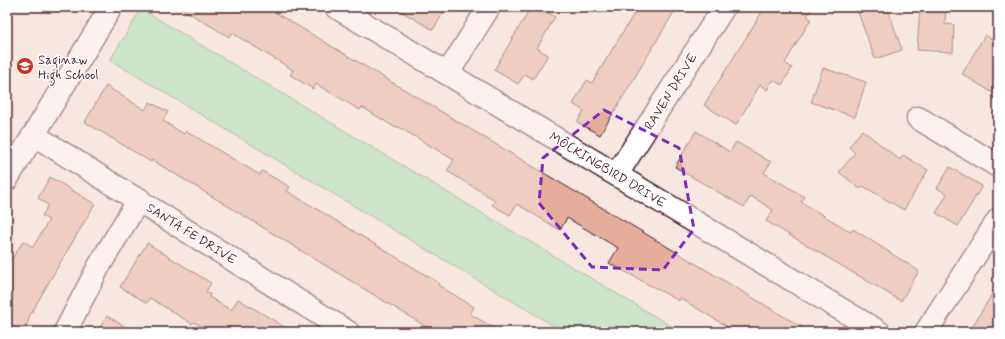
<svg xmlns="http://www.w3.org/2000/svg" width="1005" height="339" font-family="Mynerve,sans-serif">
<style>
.green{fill:#98dfad;stroke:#717f6c}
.building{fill:#e5ae9a;stroke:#4a1f2b}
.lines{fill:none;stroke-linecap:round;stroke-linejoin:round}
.minor-casing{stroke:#4a1f2b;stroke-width:25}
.minor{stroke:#fff;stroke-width:22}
.marked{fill:none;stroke:#7b2cbf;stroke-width:3;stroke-dasharray:8 5;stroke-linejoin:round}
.labels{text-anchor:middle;stroke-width:3;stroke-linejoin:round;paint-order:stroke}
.poi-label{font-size:13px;fill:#4a1f2b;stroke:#fff;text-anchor:start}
.street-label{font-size:13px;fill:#4a1f2b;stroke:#fff}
</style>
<rect width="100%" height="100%" fill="#f7e7e1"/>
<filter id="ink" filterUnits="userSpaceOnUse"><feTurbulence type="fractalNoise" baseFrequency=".025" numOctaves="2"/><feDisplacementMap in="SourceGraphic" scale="8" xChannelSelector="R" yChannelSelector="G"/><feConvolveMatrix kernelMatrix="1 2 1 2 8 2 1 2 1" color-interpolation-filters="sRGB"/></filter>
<g filter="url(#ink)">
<path class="green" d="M 141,9 L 681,332 L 564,332 L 110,60 Z"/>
<g class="building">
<path d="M 179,7 L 266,7 L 810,332 L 736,332 L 680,298 L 679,301 L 609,263 L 618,248 L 567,218 L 560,230 L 517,204 L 510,215 L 492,205 L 495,200 L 447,171 L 454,160 L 397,126 L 396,128 L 362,107 L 360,110 L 316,84 L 313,89 L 290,75 L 293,70 L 232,33 L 229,37 Z"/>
<path d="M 394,7 L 447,7 L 433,30 Z"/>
<path d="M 531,7 L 539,7 L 555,17 L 537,48 L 548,55 L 533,79 L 525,74 L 518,84 L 494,70 Z"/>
<path d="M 638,7 L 677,7 L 600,135 L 577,122 L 584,111 L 573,104 L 587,80 L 592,83 Z"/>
<path d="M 765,7 L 813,7 L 807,16 L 811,19 L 785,63 L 792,68 L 782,85 L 773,80 L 767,90 L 760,85 L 736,125 L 704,105 Z"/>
<path d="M 856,7 L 887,7 L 902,50 L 875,59 Z"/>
<path d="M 920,7 L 946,7 L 945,24 L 954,25 L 953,52 L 917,50 Z"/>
<path d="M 985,35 L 998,43 L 998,96 L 962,74 Z"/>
<path d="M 823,68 L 866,82 L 855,117 L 811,102 Z"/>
<path d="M 106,86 L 145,110 L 150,102 L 168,112 L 163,121 L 184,134 L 186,131 L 260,175 L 262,171 L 290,187 L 287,191 L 439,283 L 438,285 L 474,307 L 470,314 L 501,332 L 435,332 L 152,160 L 151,162 L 85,122 Z"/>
<path d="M 862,130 L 900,160 L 903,155 L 928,170 L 904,210 L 863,186 L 860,189 L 839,172 L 855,153 L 849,147 Z"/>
<path d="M 696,131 L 730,152 L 736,142 L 771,162 L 764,173 L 805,197 L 801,202 L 851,232 L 853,229 L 919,271 L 901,301 L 766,221 L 773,210 L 751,196 L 744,207 L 675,167 Z"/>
<path d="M 950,167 L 982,186 L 958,226 L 936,213 L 947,194 L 937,188 Z"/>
<path d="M 50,177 L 95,204 L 50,280 L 28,319 L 29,320 L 23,332 L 7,332 L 7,256 L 12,259 L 23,241 L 33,247 L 49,220 L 42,216 L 48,205 L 38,198 Z"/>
<path d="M 147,243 L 211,283 L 206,292 L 210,294 L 209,297 L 231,310 L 238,299 L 293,332 L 211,332 L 194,322 L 192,324 L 150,298 L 147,303 L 120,287 Z"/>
<path d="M 998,284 L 998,332 L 969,332 L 986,304 Z"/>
<path d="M 107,316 L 134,332 L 97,332 Z"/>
</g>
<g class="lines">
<g class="minor-casing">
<g id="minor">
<path d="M 336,7 L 879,332"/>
<path d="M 448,73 L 489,7"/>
<path d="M 918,118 L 998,166"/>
<path d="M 34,135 L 348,332"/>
<path d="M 617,174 L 724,7"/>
<path d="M 7,179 L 111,7"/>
<path d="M 65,332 L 99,266 L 139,199"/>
<path d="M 926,332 L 998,220"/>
</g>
</g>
<use href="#minor" class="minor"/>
</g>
</g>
<path d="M0 0H1005V339H0ZM 604,110 L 679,148 L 694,229 L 663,270 L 592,267 L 539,203 L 543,158 Z" fill="#f7e7e1" fill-opacity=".55" fill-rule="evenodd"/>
<path class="marked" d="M 604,110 L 679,148 L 694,229 L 663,270 L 592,267 L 539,203 L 543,158 Z"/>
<defs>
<g id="school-disc" transform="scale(0.9)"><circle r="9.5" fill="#c8321e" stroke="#fff"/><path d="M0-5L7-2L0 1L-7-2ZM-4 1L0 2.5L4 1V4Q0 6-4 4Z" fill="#fff"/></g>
</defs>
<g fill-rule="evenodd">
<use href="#school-disc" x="25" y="66"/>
</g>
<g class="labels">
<g class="poi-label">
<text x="38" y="64">Saginaw<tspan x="38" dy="15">High School</tspan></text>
</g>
<g class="street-label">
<text transform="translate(670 91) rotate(-58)" y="5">RAVEN DRIVE</text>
<text transform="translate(608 169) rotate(31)" y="5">MOCKINGBIRD DRIVE</text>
<text transform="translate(192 233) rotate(32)" y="5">SANTA FE DRIVE</text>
</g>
</g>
<rect width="1005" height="339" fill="none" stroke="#fff" stroke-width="24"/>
<rect x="12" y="12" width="981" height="315" fill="none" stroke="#4a1f2b" stroke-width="1.5" filter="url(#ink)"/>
</svg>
